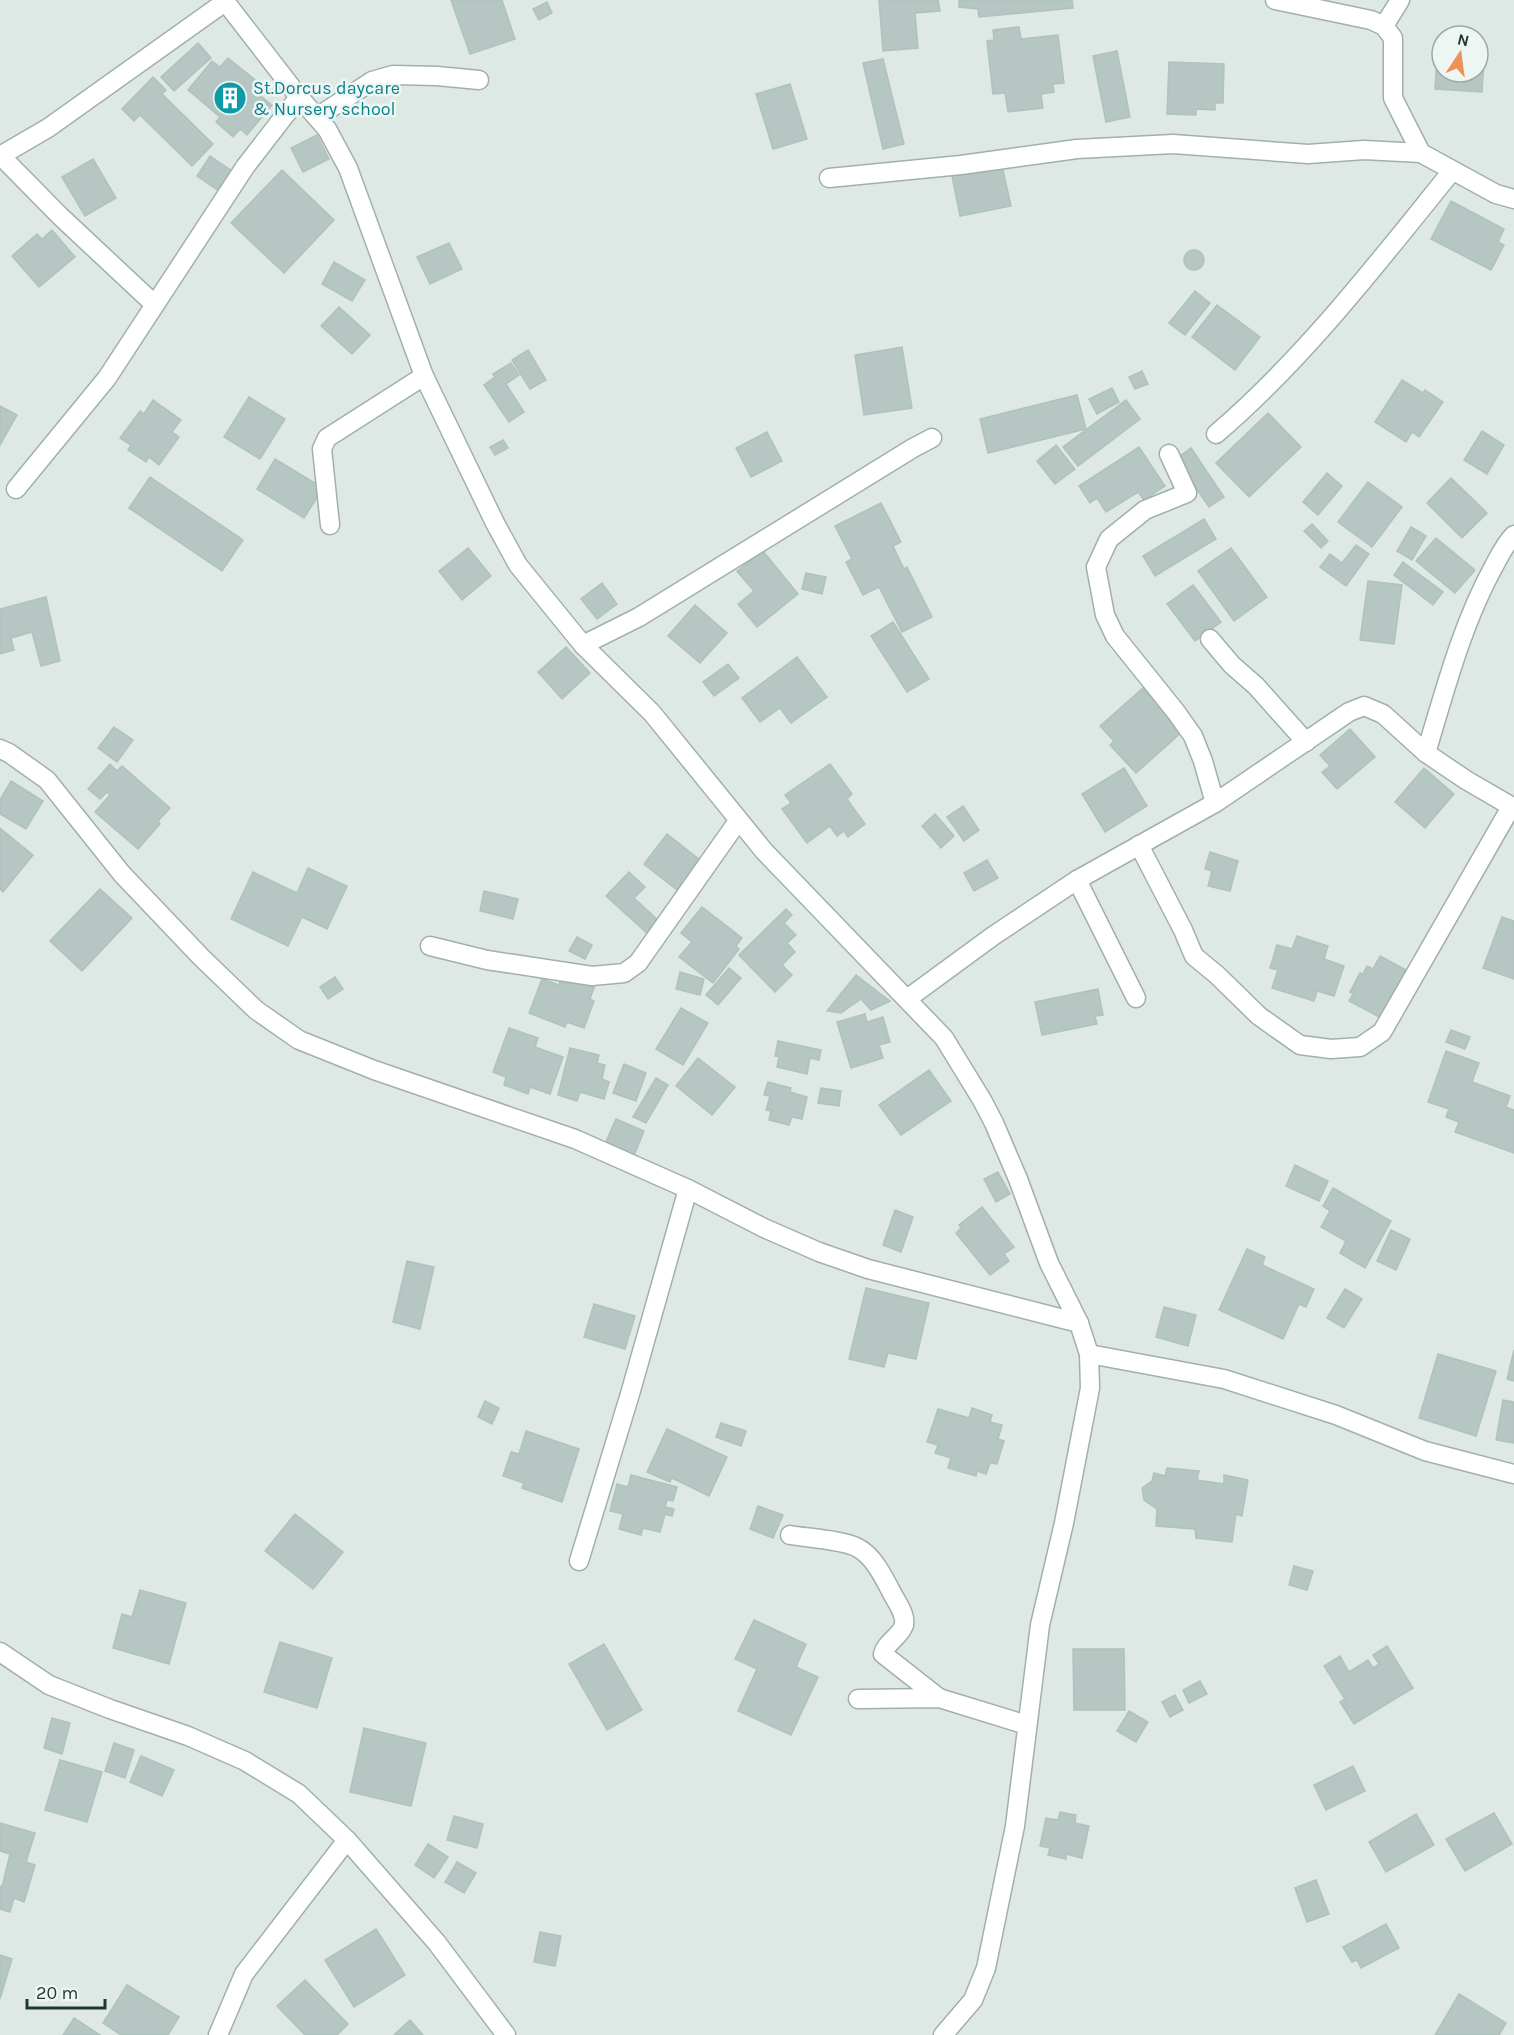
<svg xmlns="http://www.w3.org/2000/svg" width="1514" height="2035" font-family="Karla,sans-serif">
<style>
.building{fill:#b6c6c2;stroke:#b0c2bd;stroke-width:1.5}
.lines{fill:none;stroke-linecap:round;stroke-linejoin:round}
.minor-casing{stroke:#a1b0ad;stroke-width:21}
.minor{stroke:#fff;stroke-width:18}
.labels{text-anchor:middle;stroke-width:5;stroke-linejoin:round;paint-order:stroke}
.culture-label{font-size:18px;fill:#0d838f;stroke:#eef6f3;text-anchor:start}
</style>
<rect width="100%" height="100%" fill="#dee9e6"/>
<g class="building">
<path d="M 451,0 L 502,0 L 515,39 L 470,54 Z"/>
<path d="M 879,0 L 938,0 L 940,11 L 915,13 L 918,48 L 883,51 Z"/>
<path d="M 959,0 L 1072,0 L 1073,8 L 979,17 L 978,9 L 959,7 Z"/>
<path d="M 547,2 L 552,13 L 539,20 L 533,9 Z"/>
<path d="M 1019,27 L 1021,39 L 1058,35 L 1064,83 L 1053,84 L 1054,92 L 1041,94 L 1043,108 L 1008,112 L 1005,93 L 993,94 L 987,41 L 994,40 L 993,30 Z"/>
<path d="M 1438,39 L 1442,40 L 1442,72 L 1478,72 L 1478,43 L 1485,43 L 1482,92 L 1435,89 Z"/>
<path d="M 198,43 L 211,58 L 174,91 L 161,77 Z"/>
<path d="M 1117,51 L 1130,117 L 1106,122 L 1093,56 Z"/>
<path d="M 228,58 L 259,83 L 253,90 L 272,105 L 247,135 L 240,129 L 233,137 L 216,122 L 220,117 L 188,90 L 212,61 L 220,67 Z"/>
<path d="M 883,59 L 904,144 L 883,149 L 863,63 Z"/>
<path d="M 1169,62 L 1224,64 L 1223,103 L 1215,103 L 1215,110 L 1196,109 L 1196,115 L 1167,114 Z"/>
<path d="M 153,77 L 166,90 L 162,94 L 213,144 L 192,166 L 140,115 L 134,121 L 122,109 Z"/>
<path d="M 790,84 L 807,139 L 773,149 L 756,94 Z"/>
<path d="M 317,135 L 329,159 L 303,172 L 291,148 Z"/>
<path d="M 210,156 L 232,171 L 219,191 L 197,176 Z"/>
<path d="M 93,159 L 116,198 L 85,216 L 62,177 Z"/>
<path d="M 1002,166 L 1011,206 L 960,216 L 952,176 Z"/>
<path d="M 282,170 L 334,220 L 284,273 L 231,223 Z"/>
<path d="M 1451,201 L 1504,229 L 1498,242 L 1504,245 L 1491,270 L 1431,239 Z"/>
<path d="M 52,230 L 75,257 L 39,287 L 12,256 L 37,234 L 42,239 Z"/>
<path d="M 449,243 L 462,269 L 430,284 L 417,257 Z"/>
<circle cx="1194" cy="260" r="10"/>
<path d="M 334,262 L 365,280 L 352,301 L 322,284 Z"/>
<path d="M 1195,291 L 1210,303 L 1185,335 L 1169,323 Z"/>
<path d="M 1217,305 L 1260,337 L 1235,370 L 1192,337 Z"/>
<path d="M 339,307 L 370,335 L 352,354 L 321,326 Z"/>
<path d="M 902,347 L 912,408 L 864,415 L 855,355 Z"/>
<path d="M 528,350 L 546,380 L 530,389 L 512,360 Z"/>
<path d="M 511,363 L 519,375 L 506,384 L 524,412 L 509,422 L 484,385 L 495,377 L 493,374 Z"/>
<path d="M 1142,371 L 1148,384 L 1135,389 L 1129,377 Z"/>
<path d="M 1402,380 L 1423,393 L 1425,390 L 1443,402 L 1419,437 L 1412,432 L 1406,442 L 1375,422 Z"/>
<path d="M 1112,388 L 1119,402 L 1097,414 L 1089,399 Z"/>
<path d="M 1077,395 L 1086,429 L 988,453 L 980,419 Z"/>
<path d="M 249,397 L 285,419 L 260,459 L 224,437 Z"/>
<path d="M 153,400 L 181,420 L 172,432 L 179,437 L 159,465 L 149,457 L 146,462 L 128,450 L 131,445 L 120,438 L 140,411 L 144,414 Z"/>
<path d="M 1126,400 L 1140,419 L 1078,466 L 1063,447 Z"/>
<path d="M 0,406 L 17,415 L 0,445 Z"/>
<path d="M 1268,413 L 1301,447 L 1249,497 L 1216,463 Z"/>
<path d="M 1482,431 L 1504,445 L 1487,474 L 1464,460 Z"/>
<path d="M 767,432 L 782,461 L 751,477 L 736,448 Z"/>
<path d="M 503,440 L 508,448 L 495,455 L 490,447 Z"/>
<path d="M 1056,445 L 1075,469 L 1055,484 L 1037,461 Z"/>
<path d="M 1139,447 L 1165,486 L 1144,500 L 1138,492 L 1106,512 L 1097,498 L 1090,503 L 1079,486 Z"/>
<path d="M 1191,448 L 1224,497 L 1209,507 L 1176,459 Z"/>
<path d="M 275,459 L 323,488 L 304,518 L 257,489 Z"/>
<path d="M 1327,473 L 1342,486 L 1318,515 L 1303,502 Z"/>
<path d="M 150,477 L 243,540 L 222,571 L 129,508 Z"/>
<path d="M 1451,478 L 1487,513 L 1462,538 L 1427,503 Z"/>
<path d="M 1368,482 L 1402,507 L 1372,547 L 1338,522 Z"/>
<path d="M 881,503 L 901,542 L 893,546 L 904,569 L 907,567 L 932,617 L 902,632 L 879,587 L 863,595 L 846,562 L 852,559 L 835,526 Z"/>
<path d="M 1204,519 L 1216,539 L 1155,576 L 1143,556 Z"/>
<path d="M 1312,524 L 1328,541 L 1321,548 L 1304,531 Z"/>
<path d="M 1411,527 L 1426,536 L 1412,560 L 1397,551 Z"/>
<path d="M 1436,538 L 1475,570 L 1455,593 L 1416,561 Z"/>
<path d="M 1356,545 L 1369,554 L 1346,586 L 1320,567 L 1330,554 L 1342,563 Z"/>
<path d="M 468,548 L 491,576 L 462,600 L 439,571 Z"/>
<path d="M 1231,548 L 1267,597 L 1234,621 L 1198,571 Z"/>
<path d="M 763,551 L 798,594 L 757,627 L 738,604 L 754,591 L 737,571 Z"/>
<path d="M 1403,562 L 1443,592 L 1433,605 L 1394,575 Z"/>
<path d="M 806,573 L 826,577 L 822,594 L 802,589 Z"/>
<path d="M 1368,581 L 1402,585 L 1394,644 L 1360,640 Z"/>
<path d="M 602,583 L 617,604 L 597,619 L 581,599 Z"/>
<path d="M 1193,585 L 1221,622 L 1195,641 L 1167,604 Z"/>
<path d="M 46,597 L 60,661 L 41,666 L 32,632 L 11,638 L 14,650 L 0,654 L 0,609 Z"/>
<path d="M 695,605 L 727,633 L 700,663 L 668,636 Z"/>
<path d="M 893,622 L 929,679 L 907,692 L 871,636 Z"/>
<path d="M 566,647 L 590,673 L 562,699 L 538,672 Z"/>
<path d="M 797,657 L 827,697 L 791,723 L 780,708 L 760,722 L 742,698 Z"/>
<path d="M 728,664 L 739,678 L 714,696 L 703,682 Z"/>
<path d="M 1143,688 L 1182,732 L 1136,773 L 1110,745 L 1114,741 L 1100,726 Z"/>
<path d="M 114,727 L 133,740 L 117,762 L 98,748 Z"/>
<path d="M 1350,729 L 1375,757 L 1337,789 L 1322,772 L 1330,766 L 1320,755 Z"/>
<path d="M 110,764 L 117,771 L 122,766 L 170,808 L 158,821 L 160,824 L 138,849 L 95,812 L 110,795 L 107,792 L 100,799 L 88,789 Z"/>
<path d="M 830,764 L 852,794 L 847,799 L 865,824 L 848,837 L 844,831 L 837,836 L 830,826 L 807,843 L 782,809 L 791,803 L 785,795 Z"/>
<path d="M 1124,768 L 1147,806 L 1105,832 L 1082,794 Z"/>
<path d="M 1424,768 L 1454,794 L 1425,828 L 1395,802 Z"/>
<path d="M 11,781 L 43,801 L 26,829 L 0,814 L 0,800 Z"/>
<path d="M 963,806 L 979,830 L 964,841 L 947,817 Z"/>
<path d="M 935,814 L 954,836 L 941,848 L 922,826 Z"/>
<path d="M 0,828 L 33,855 L 3,892 L 0,889 Z"/>
<path d="M 667,834 L 700,860 L 677,890 L 644,864 Z"/>
<path d="M 1210,852 L 1238,861 L 1230,891 L 1208,886 L 1212,871 L 1205,869 Z"/>
<path d="M 987,860 L 998,878 L 974,891 L 964,873 Z"/>
<path d="M 308,868 L 347,886 L 327,929 L 302,917 L 288,946 L 231,919 L 253,872 L 297,893 Z"/>
<path d="M 629,872 L 645,887 L 634,898 L 661,923 L 649,935 L 606,896 Z"/>
<path d="M 100,889 L 132,918 L 82,971 L 50,941 Z"/>
<path d="M 484,891 L 518,899 L 513,919 L 480,911 Z"/>
<path d="M 702,907 L 742,938 L 736,946 L 739,949 L 713,983 L 679,957 L 692,942 L 681,933 Z"/>
<path d="M 786,909 L 792,915 L 784,923 L 796,935 L 787,943 L 795,952 L 782,965 L 792,975 L 775,992 L 739,955 Z"/>
<path d="M 1502,917 L 1514,921 L 1514,979 L 1483,968 Z"/>
<path d="M 1297,936 L 1328,946 L 1324,959 L 1344,966 L 1334,996 L 1317,991 L 1314,1001 L 1272,988 L 1278,970 L 1270,968 L 1277,945 L 1292,949 Z"/>
<path d="M 577,937 L 592,945 L 585,959 L 569,951 Z"/>
<path d="M 1380,956 L 1408,971 L 1383,1019 L 1349,1001 L 1353,994 L 1350,992 L 1360,973 L 1363,974 L 1367,966 L 1373,969 Z"/>
<path d="M 729,968 L 741,978 L 718,1005 L 706,995 Z"/>
<path d="M 680,972 L 704,979 L 700,995 L 676,989 Z"/>
<path d="M 563,973 L 595,985 L 590,999 L 594,1001 L 584,1028 L 567,1022 L 565,1027 L 529,1013 L 542,979 L 559,985 Z"/>
<path d="M 856,975 L 890,1001 L 871,1010 L 861,999 L 841,1013 L 827,1011 Z"/>
<path d="M 335,977 L 343,989 L 328,999 L 320,987 Z"/>
<path d="M 1098,989 L 1103,1015 L 1095,1016 L 1097,1024 L 1042,1035 L 1035,1002 Z"/>
<path d="M 681,1008 L 708,1023 L 683,1065 L 656,1049 Z"/>
<path d="M 865,1014 L 867,1022 L 883,1017 L 890,1042 L 879,1045 L 883,1058 L 851,1068 L 837,1022 Z"/>
<path d="M 509,1028 L 538,1038 L 535,1047 L 563,1057 L 550,1094 L 530,1087 L 528,1094 L 504,1085 L 506,1077 L 493,1072 Z"/>
<path d="M 1451,1030 L 1470,1037 L 1465,1049 L 1446,1042 Z"/>
<path d="M 778,1041 L 821,1050 L 819,1060 L 810,1058 L 807,1074 L 777,1067 L 779,1057 L 775,1056 Z"/>
<path d="M 570,1048 L 599,1055 L 597,1063 L 605,1065 L 602,1079 L 609,1082 L 604,1099 L 580,1092 L 577,1101 L 558,1095 Z"/>
<path d="M 1446,1051 L 1479,1063 L 1472,1082 L 1510,1096 L 1506,1107 L 1514,1110 L 1514,1153 L 1455,1132 L 1459,1122 L 1446,1117 L 1449,1109 L 1428,1102 Z"/>
<path d="M 698,1058 L 735,1087 L 712,1115 L 676,1086 Z"/>
<path d="M 624,1064 L 646,1073 L 636,1101 L 613,1093 Z"/>
<path d="M 929,1070 L 951,1101 L 901,1135 L 879,1105 Z"/>
<path d="M 656,1078 L 668,1085 L 646,1123 L 633,1117 Z"/>
<path d="M 768,1082 L 791,1088 L 790,1092 L 807,1097 L 802,1119 L 792,1117 L 789,1125 L 769,1120 L 771,1111 L 766,1110 L 770,1096 L 764,1095 Z"/>
<path d="M 821,1088 L 841,1091 L 839,1106 L 818,1103 Z"/>
<path d="M 616,1119 L 644,1131 L 633,1158 L 604,1146 Z"/>
<path d="M 1295,1165 L 1328,1181 L 1319,1201 L 1286,1186 Z"/>
<path d="M 998,1172 L 1010,1194 L 996,1202 L 984,1179 Z"/>
<path d="M 1333,1188 L 1391,1221 L 1365,1268 L 1340,1253 L 1346,1241 L 1321,1227 L 1330,1211 L 1323,1206 Z"/>
<path d="M 982,1207 L 1014,1247 L 1004,1254 L 1009,1261 L 990,1275 L 956,1233 L 961,1228 L 959,1225 Z"/>
<path d="M 895,1210 L 913,1217 L 901,1252 L 883,1245 Z"/>
<path d="M 1391,1230 L 1410,1239 L 1396,1270 L 1377,1261 Z"/>
<path d="M 1247,1249 L 1265,1257 L 1262,1265 L 1314,1289 L 1306,1307 L 1299,1304 L 1283,1339 L 1219,1310 Z"/>
<path d="M 407,1261 L 434,1267 L 420,1329 L 393,1322 Z"/>
<path d="M 866,1288 L 929,1303 L 916,1359 L 888,1353 L 884,1367 L 849,1359 Z"/>
<path d="M 1345,1289 L 1362,1299 L 1344,1328 L 1327,1318 Z"/>
<path d="M 594,1304 L 635,1316 L 625,1349 L 584,1337 Z"/>
<path d="M 1164,1307 L 1196,1315 L 1188,1346 L 1156,1337 Z"/>
<path d="M 1514,1350 L 1514,1381 L 1507,1379 Z"/>
<path d="M 1438,1354 L 1496,1371 L 1476,1436 L 1419,1418 Z"/>
<path d="M 1503,1400 L 1514,1402 L 1514,1443 L 1496,1440 Z"/>
<path d="M 485,1401 L 499,1408 L 492,1424 L 478,1417 Z"/>
<path d="M 972,1408 L 992,1415 L 990,1422 L 1002,1425 L 998,1439 L 1004,1441 L 997,1464 L 990,1463 L 986,1474 L 977,1471 L 976,1476 L 948,1468 L 951,1458 L 935,1453 L 938,1445 L 927,1442 L 938,1409 L 969,1418 Z"/>
<path d="M 721,1423 L 746,1431 L 741,1446 L 716,1437 Z"/>
<path d="M 667,1429 L 727,1457 L 709,1496 L 672,1478 L 670,1482 L 647,1472 Z"/>
<path d="M 526,1431 L 579,1449 L 562,1502 L 522,1488 L 524,1483 L 503,1476 L 511,1452 L 519,1454 Z"/>
<path d="M 1167,1468 L 1199,1471 L 1197,1480 L 1224,1484 L 1224,1475 L 1248,1480 L 1242,1516 L 1236,1514 L 1232,1542 L 1196,1538 L 1195,1529 L 1156,1526 L 1157,1509 L 1144,1500 L 1142,1488 L 1152,1481 L 1154,1473 L 1165,1476 Z"/>
<path d="M 631,1475 L 677,1487 L 673,1501 L 667,1500 L 665,1507 L 674,1509 L 672,1516 L 665,1514 L 660,1532 L 643,1528 L 641,1535 L 619,1529 L 623,1514 L 610,1511 L 617,1484 L 628,1487 Z"/>
<path d="M 758,1506 L 783,1515 L 773,1538 L 750,1529 Z"/>
<path d="M 295,1514 L 343,1552 L 313,1589 L 265,1551 Z"/>
<path d="M 1294,1566 L 1313,1571 L 1307,1590 L 1289,1585 Z"/>
<path d="M 140,1590 L 186,1603 L 169,1664 L 113,1648 L 122,1614 L 132,1617 Z"/>
<path d="M 754,1620 L 806,1644 L 796,1667 L 818,1677 L 791,1735 L 738,1711 L 757,1669 L 735,1659 Z"/>
<path d="M 280,1642 L 332,1658 L 317,1708 L 264,1692 Z"/>
<path d="M 604,1644 L 642,1710 L 607,1730 L 569,1664 Z"/>
<path d="M 1387,1646 L 1413,1688 L 1354,1724 L 1340,1702 L 1345,1699 L 1324,1666 L 1340,1656 L 1349,1672 L 1368,1660 L 1373,1668 L 1379,1664 L 1373,1655 Z"/>
<path d="M 1073,1649 L 1124,1649 L 1125,1710 L 1074,1710 Z"/>
<path d="M 1200,1681 L 1207,1694 L 1189,1703 L 1183,1690 Z"/>
<path d="M 1175,1695 L 1183,1710 L 1170,1717 L 1162,1702 Z"/>
<path d="M 1129,1711 L 1148,1722 L 1136,1742 L 1117,1731 Z"/>
<path d="M 52,1718 L 70,1723 L 62,1754 L 44,1748 Z"/>
<path d="M 364,1728 L 426,1743 L 411,1806 L 350,1792 Z"/>
<path d="M 114,1743 L 134,1750 L 125,1778 L 105,1771 Z"/>
<path d="M 141,1756 L 174,1770 L 162,1796 L 130,1782 Z"/>
<path d="M 60,1760 L 102,1772 L 87,1822 L 45,1810 Z"/>
<path d="M 1353,1766 L 1365,1791 L 1326,1810 L 1314,1785 Z"/>
<path d="M 1060,1812 L 1076,1815 L 1075,1823 L 1089,1826 L 1082,1858 L 1066,1854 L 1066,1859 L 1048,1855 L 1050,1848 L 1040,1846 L 1046,1818 L 1058,1820 Z"/>
<path d="M 1494,1813 L 1512,1844 L 1465,1871 L 1446,1839 Z"/>
<path d="M 1416,1814 L 1434,1845 L 1386,1872 L 1369,1842 Z"/>
<path d="M 454,1816 L 483,1824 L 477,1848 L 447,1840 Z"/>
<path d="M 0,1823 L 35,1833 L 26,1862 L 35,1865 L 24,1902 L 14,1898 L 10,1912 L 0,1909 L 0,1886 L 2,1887 L 10,1854 L 0,1851 Z"/>
<path d="M 428,1844 L 448,1857 L 434,1878 L 415,1865 Z"/>
<path d="M 457,1862 L 476,1873 L 464,1893 L 445,1882 Z"/>
<path d="M 1316,1880 L 1329,1914 L 1307,1922 L 1295,1888 Z"/>
<path d="M 1386,1924 L 1399,1948 L 1361,1968 L 1357,1960 L 1352,1962 L 1343,1947 Z"/>
<path d="M 376,1929 L 405,1975 L 354,2007 L 325,1960 Z"/>
<path d="M 540,1932 L 561,1936 L 555,1966 L 534,1962 Z"/>
<path d="M 0,1955 L 12,1959 L 0,1999 Z"/>
<path d="M 305,1980 L 348,2024 L 337,2035 L 305,2035 L 277,2006 Z"/>
<path d="M 127,1985 L 179,2017 L 168,2035 L 121,2035 L 103,2023 Z"/>
<path d="M 1459,1994 L 1506,2023 L 1499,2035 L 1435,2035 Z"/>
<path d="M 74,2018 L 100,2035 L 63,2035 Z"/>
<path d="M 410,2020 L 423,2035 L 394,2035 Z"/>
</g>
<g class="lines">
<g class="minor-casing">
<g id="minor">
<path d="M 224,0 L 299,97 L 327,129 L 348,168 L 424,376 L 495,523 L 518,565 L 583,645 L 652,713 L 764,851 L 944,1038 L 982,1100 L 994,1123 L 1018,1179 L 1049,1263 L 1079,1323 L 1089,1354 L 1090,1388 L 1064,1523 L 1040,1625 L 1015,1826 L 986,1968 L 973,2000 L 943,2035"/>
<path d="M 1275,0 L 1371,20 L 1384,26 L 1393,38 L 1393,98 L 1421,153 L 1496,194 L 1514,199"/>
<path d="M 1384,26 L 1400,0"/>
<path d="M 317,117 L 372,81 L 393,75 L 437,76 L 479,80"/>
<path d="M 0,156 L 48,128 L 225,2"/>
<path d="M 1,156 L 60,216 L 154,304"/>
<path d="M 829,178 L 961,165 L 1077,149 L 1173,144 L 1308,154 L 1364,150 L 1421,153"/>
<path d="M 1216,434 C 1305,358 1379,261 1452,171"/>
<path d="M 1169,454 L 1187,493 L 1145,510 L 1109,539 L 1096,567 L 1105,615 L 1115,636 L 1176,712 L 1193,736 L 1203,761 L 1215,803"/>
<path d="M 16,489 L 107,378 L 245,167 L 299,97"/>
<path d="M 330,525 L 322,449 L 327,438 L 424,376"/>
<path d="M 1210,639 L 1232,665 L 1256,686 L 1306,742"/>
<path d="M 583,645 L 639,617 L 913,448 L 932,438"/>
<path d="M 0,749 L 9,753 L 47,780 L 122,874 L 201,957 L 256,1010 L 299,1040 L 374,1070 L 575,1139 L 688,1189 L 764,1228 L 819,1252 L 868,1269 L 1079,1323"/>
<path d="M 1426,753 C 1445,690 1462,624 1494,566 C 1500,555 1505,544 1514,535"/>
<path d="M 1139,845 L 1183,930 L 1194,956 L 1217,975 L 1259,1016 L 1300,1045 L 1331,1049 L 1360,1047 L 1382,1032 L 1511,807"/>
<path d="M 1077,880 L 1136,998"/>
<path d="M 430,946 L 487,960 L 592,976 L 624,973 L 638,963 L 738,821"/>
<path d="M 907,999 L 993,936 L 1077,880 L 1215,803 L 1349,712 L 1364,706 L 1383,714 L 1426,753 L 1466,780 L 1514,808"/>
<path d="M 1089,1354 L 1224,1379 L 1336,1415 L 1425,1451 L 1514,1474"/>
<path d="M 790,1535 C 807,1538 844,1540 858,1548 C 874,1556 885,1580 893,1595 C 898,1604 906,1615 904,1625 C 900,1637 886,1642 883,1654 L 939,1698"/>
<path d="M 579,1561 L 630,1394 L 688,1189"/>
<path d="M 0,1652 L 49,1685 L 110,1709 L 188,1736 L 245,1761 L 299,1794 L 347,1840 L 437,1943 L 506,2035"/>
<path d="M 858,1699 L 939,1698 L 1027,1725"/>
<path d="M 218,2035 L 244,1974 L 347,1840"/>
</g>
</g>
<use href="#minor" class="minor"/>
</g>
<defs>
<g id="building-disc" transform="scale(1.725)"><circle r="9.5" fill="#0f9aa8" stroke="#eef6f3"/><path d="M-4-6H4V6H1V3H-1V6H-4ZM-2.5-4.3h1.7v1.8h-1.7ZM.8-4.3h1.7v1.8H.8ZM-2.5-1h1.7V.8h-1.7ZM.8-1h1.7V.8H.8Z" fill="#fff"/></g>
</defs>
<g fill-rule="evenodd">
<use href="#building-disc" x="230" y="98"/>
</g>
<g class="labels">
<g class="culture-label">
<text x="253" y="94">St.Dorcus daycare<tspan x="253" dy="21">&amp; Nursery school</tspan></text>
</g>
</g>
<g transform="translate(1460 54) rotate(13)"><circle r="28" fill="#eef6f3" stroke="#9caaa7" stroke-width="1.5"/>
<path d="M0-4.5L10 22L0 15L-10 22Z" fill="#ee9356"/>
<text y="-9" font-size="16" font-weight="bold" text-anchor="middle" fill="#203835">N</text>
</g>
<path d="M27 1999v9h78v-9" fill="none" stroke="#203835" stroke-width="3"/>
<text x="36" y="1999" font-size="18" fill="#203835" stroke="#eef6f3" stroke-width="4.5" paint-order="stroke">20 m</text>
</svg>
